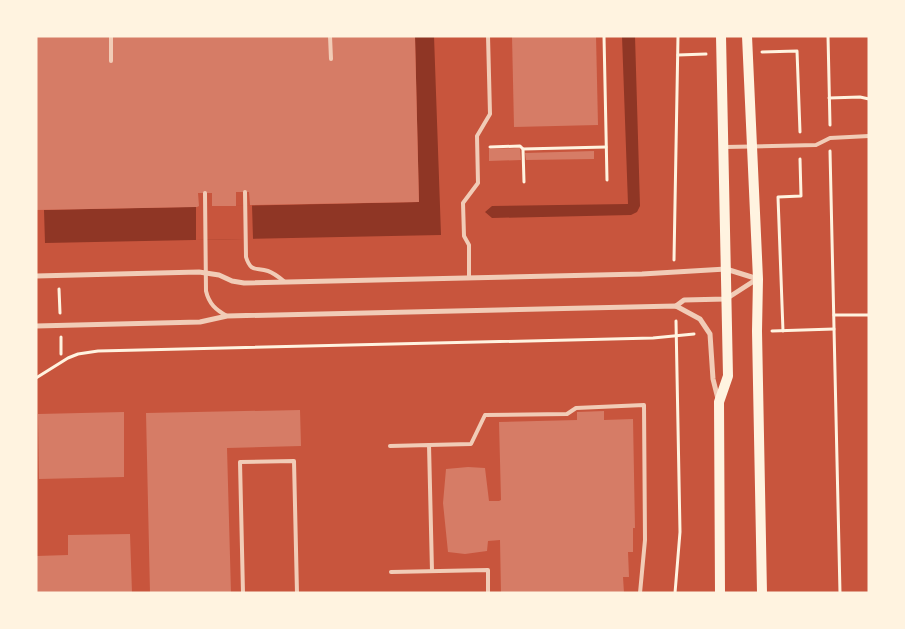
<svg xmlns="http://www.w3.org/2000/svg" width="905" height="629" font-family="Lato,sans-serif">
<style>
.water{fill:#8f3625}
.pier{fill:#c8553d}
.building{fill:#d67c66}
.lines{fill:none;stroke-linecap:round;stroke-linejoin:round}
.path{stroke:#fff3e0;stroke-width:3}
.service{stroke:#f1ccb7;stroke-width:4}
.minor{stroke:#f1ccb7;stroke-width:5}
.secondary{stroke:#fff3e0;stroke-width:10}
</style>
<rect width="100%" height="100%" fill="#c8553d"/>
<g class="water">
<path d="M 415,36 L 434,36 L 441,235 L 45,243 L 44,210 L 419,202 Z"/>
<path d="M 622,36 L 635,36 L 640,206 L 637,212 L 631,215 L 492,218 L 485,212 L 492,206 L 628,204 Z"/>
</g>
<path class="pier" d="M 252,205 L 253,239 L 196,240 L 196,206 Z"/>
<g class="building">
<path d="M 36,36 L 415,36 L 419,202 L 250,205 L 249,192 L 236,192 L 236,206 L 212,206 L 212,193 L 198,193 L 199,206 L 197,207 L 36,210 Z"/>
<path d="M 512,36 L 596,36 L 598,125 L 514,127 Z"/>
<path d="M 520,148 L 521,160 L 489,161 L 489,149 Z"/>
<path d="M 594,151 L 594,159 L 526,160 L 525,153 Z"/>
<path d="M 300,410 L 301,446 L 227,448 L 231,593 L 150,593 L 146,413 Z"/>
<path d="M 604,411 L 604,420 L 633,419 L 635,528 L 633,528 L 633,552 L 628,552 L 629,577 L 623,577 L 624,593 L 501,593 L 500,540 L 488,541 L 487,551 L 465,554 L 448,552 L 443,503 L 446,469 L 468,467 L 485,468 L 489,501 L 499,501 L 501,500 L 499,422 L 577,420 L 577,412 Z"/>
<path d="M 124,412 L 124,477 L 39,479 L 38,414 Z"/>
<path d="M 130,534 L 132,593 L 36,593 L 36,556 L 68,555 L 68,535 Z"/>
</g>
<g class="lines">
<g class="path">
<path d="M 604,36 L 607,180"/>
<path d="M 828,36 L 830,125"/>
<path d="M 762,52 L 797,51 L 800,132"/>
<path d="M 678,55 L 706,54"/>
<path d="M 829,98 L 860,97 L 869,99"/>
<path d="M 490,147 L 520,146 L 523,149 L 524,182"/>
<path d="M 523,149 L 606,147"/>
<path d="M 830,151 L 840,593"/>
<path d="M 674,260 L 678,36"/>
<path d="M 59,289 L 60,313"/>
<path d="M 834,315 L 869,315"/>
<path d="M 772,331 L 834,329"/>
<path d="M 783,331 L 778,197 L 801,196 L 800,159"/>
<path d="M 61,337 L 61,354"/>
<path d="M 36,378 L 68,358 L 78,354 L 98,351 L 653,338 L 694,334"/>
<path d="M 675,593 L 680,532 L 676,321"/>
</g>
<g class="service">
<path d="M 111,36 L 111,61"/>
<path d="M 330,36 L 331,59"/>
<path d="M 725,147 L 816,145 L 830,138 L 869,136"/>
<path d="M 245,192 L 246,257 C 251,273 256,267 268,271 C 274,273 280,278 285,282"/>
<path d="M 205,193 L 206,291 C 209,304 216,310 227,316"/>
<path d="M 469,278 L 469,245 L 464,236 L 463,203 L 478,183 L 477,136 L 490,114 L 488,36"/>
<path d="M 429,445 L 471,444 L 485,415 L 567,414 L 576,408 L 644,405 L 645,540 L 640,593"/>
<path d="M 390,446 L 429,445 L 432,571"/>
<path d="M 391,572 L 488,570 L 488,593"/>
<path d="M 243,593 L 240,462 L 294,461 L 297,593"/>
</g>
<g class="minor">
<path d="M 36,276 L 199,272 L 219,275 L 232,281 L 244,283 L 642,274 L 726,269 L 758,279"/>
<path d="M 676,306 L 684,300 L 726,299 L 757,279"/>
<path d="M 36,326 L 200,322 L 227,316 L 676,306 L 700,319 L 710,334 L 713,379 L 718,399"/>
</g>
<g class="secondary">
<path d="M 747,36 L 758,279 L 757,331 L 762,593"/>
<path d="M 720,593 L 719,402 L 728,376 L 721,36"/>
</g>
</g>
<rect width="905" height="629" fill="none" stroke="#fff3e0" stroke-width="75"/>
</svg>
